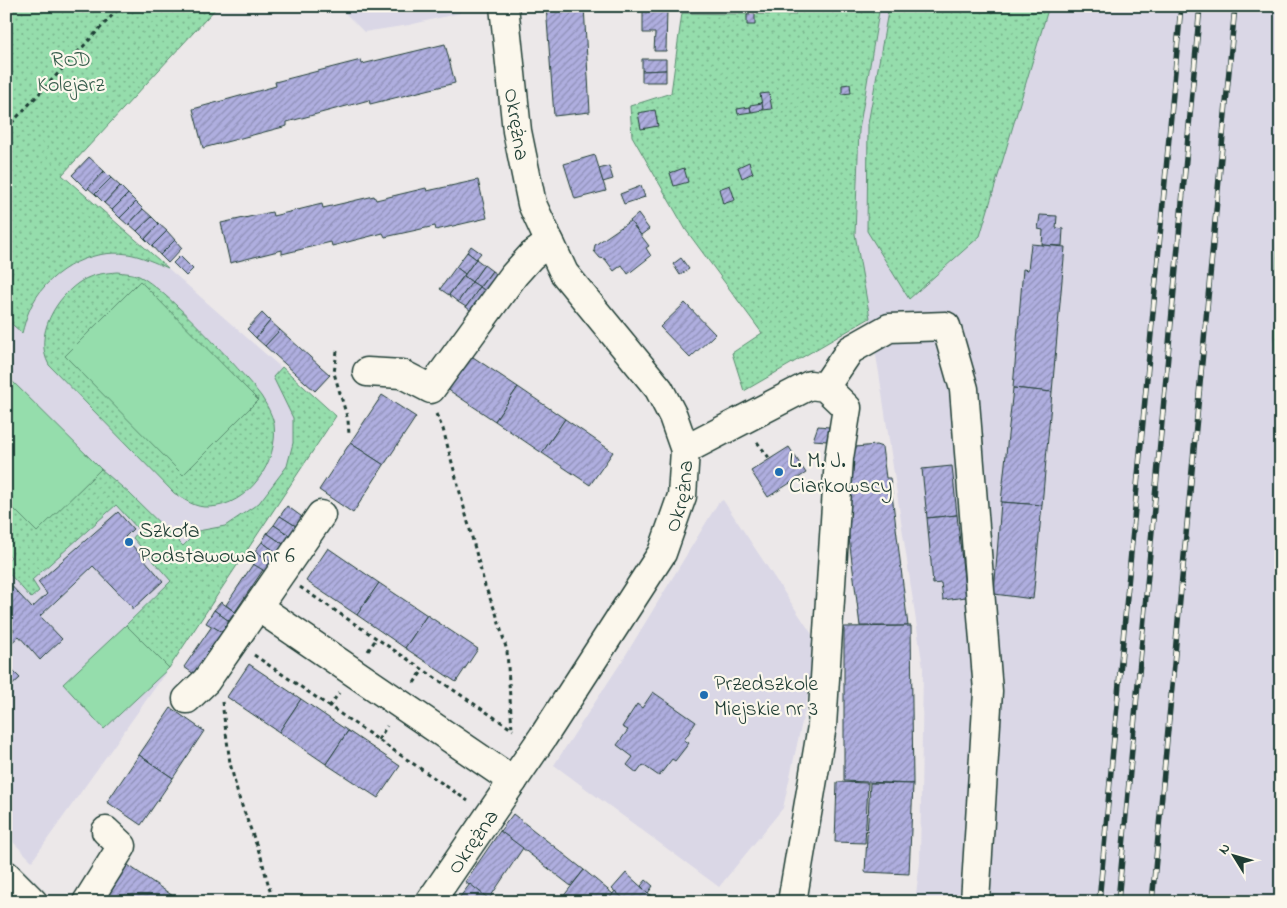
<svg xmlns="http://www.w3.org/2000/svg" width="1287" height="908" font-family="'Indie Flower',sans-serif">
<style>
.built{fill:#dad7e6}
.green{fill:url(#green-dots);stroke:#5a8d70}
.pitch{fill:#95ddac;stroke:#5a8d70}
.building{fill:url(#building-hatch);stroke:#1f3d34}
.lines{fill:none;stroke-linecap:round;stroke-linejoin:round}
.minor-casing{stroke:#1f3d34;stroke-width:31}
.path{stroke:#1f3d34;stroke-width:3;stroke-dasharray:4 4;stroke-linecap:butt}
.minor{stroke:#fbf7ec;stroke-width:28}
.rail-casing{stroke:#1f3d34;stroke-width:5.5}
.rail{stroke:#fbf7ec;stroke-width:4;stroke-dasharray:11;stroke-linecap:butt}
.poi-dot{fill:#1f6fb2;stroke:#fbf7ec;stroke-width:2}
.labels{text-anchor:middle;stroke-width:4.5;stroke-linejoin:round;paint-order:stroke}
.park-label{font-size:22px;fill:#375d4c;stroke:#fbf7ec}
.street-label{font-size:22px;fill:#1f3d34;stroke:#fbf7ec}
.poi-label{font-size:22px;fill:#1f3d34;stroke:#fbf7ec;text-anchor:start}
</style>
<defs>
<pattern id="green-dots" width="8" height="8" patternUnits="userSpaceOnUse" patternTransform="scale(1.25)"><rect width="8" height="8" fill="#95ddac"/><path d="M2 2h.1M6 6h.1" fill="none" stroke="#79b48d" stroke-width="1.8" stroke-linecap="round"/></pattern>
<pattern id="building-hatch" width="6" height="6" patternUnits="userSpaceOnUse" patternTransform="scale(1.25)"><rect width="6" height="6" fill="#afaedf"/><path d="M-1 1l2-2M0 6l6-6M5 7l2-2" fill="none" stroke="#8e8fb6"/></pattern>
</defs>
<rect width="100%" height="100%" fill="#ece8e9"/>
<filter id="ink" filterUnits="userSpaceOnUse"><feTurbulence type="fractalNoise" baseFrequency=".02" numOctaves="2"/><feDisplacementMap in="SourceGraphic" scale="10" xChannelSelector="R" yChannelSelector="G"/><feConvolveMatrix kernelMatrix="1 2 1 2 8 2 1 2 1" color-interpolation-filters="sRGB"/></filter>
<g filter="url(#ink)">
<g class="built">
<path d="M 338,6 L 461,6 L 460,13 L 409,25 L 364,32 Z"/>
<path d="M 880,6 L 1281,6 L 1281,902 L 915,902 L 920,862 L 923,668 L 879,373 L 855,234 L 859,130 Z"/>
<path d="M 62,175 L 336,416 L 169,668 L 32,861 L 6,835 L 6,235 Z"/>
<path d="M 723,500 L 819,645 L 783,808 L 719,887 L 554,765 L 622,661 L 718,503 Z"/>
</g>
<g class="green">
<path d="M 6,6 L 218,6 L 62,175 L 168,268 C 156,263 141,256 128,254 C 88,248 45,273 29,311 C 26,318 24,326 22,333 L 6,319 Z"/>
<path d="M 797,6 L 880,6 L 859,130 L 855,234 L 870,318 L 744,391 L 732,353 L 762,333 L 686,230 L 632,136 L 630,106 L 671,93 L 682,13 L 795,15 Z"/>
<path d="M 889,6 L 1049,6 L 980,236 L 909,299 L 867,231 L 868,124 Z"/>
<path d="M 1279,6 L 1281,6 L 1281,442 L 1274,336 L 1280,144 Z"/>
<path d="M 117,272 C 124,273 132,273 139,276 C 164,287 243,372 261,396 C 266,404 272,414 274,424 C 279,461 249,506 209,507 C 195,508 185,500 174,493 L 49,365 C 33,336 56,296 83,280 C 94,274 105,273 117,272 Z"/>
<path d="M 282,367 L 336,416 L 169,668 L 126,625 L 171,581 L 133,538 L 139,530 L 116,505 L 32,580 L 39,591 L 31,598 L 6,570 L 6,562 L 11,557 L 6,552 L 6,501 L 37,531 L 101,469 L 129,493 L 183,546 L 198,531 L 225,526 L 259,503 L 287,466 L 293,443 L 293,418 L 273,377 Z"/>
</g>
<g class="pitch">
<path d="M 140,281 L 258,400 L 183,475 L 65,356 Z"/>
<path d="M 6,375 L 101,469 L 37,532 L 6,501 Z"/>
<path d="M 126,625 L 169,668 L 104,729 L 63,684 Z"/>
</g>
<g class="building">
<path d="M 546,6 L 584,6 L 590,112 L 554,116 Z"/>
<path d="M 643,8 L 667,9 L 666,51 L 654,51 L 655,33 L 643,33 Z"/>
<path d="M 755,14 L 755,25 L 747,25 L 747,15 Z"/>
<path d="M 445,44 L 455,83 L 370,104 L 369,100 L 287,122 L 287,126 L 203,148 L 193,109 L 276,86 L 275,82 L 361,60 L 362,64 Z"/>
<path d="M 642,59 L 666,59 L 666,70 L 642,71 Z"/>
<path d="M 666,70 L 666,82 L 642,82 L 642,71 Z"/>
<path d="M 850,84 L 851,93 L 842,94 L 842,85 Z"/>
<path d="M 769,93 L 772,109 L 763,110 L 760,94 Z"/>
<path d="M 762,103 L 763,110 L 751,112 L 750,105 Z"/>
<path d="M 750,107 L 751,112 L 738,114 L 737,109 Z"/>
<path d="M 655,110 L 658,126 L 641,129 L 638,113 Z"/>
<path d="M 595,155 L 606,191 L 575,199 L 564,164 Z"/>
<path d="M 89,157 L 104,171 L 87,190 L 72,175 Z"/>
<path d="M 749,162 L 753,173 L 742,178 L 738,167 Z"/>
<path d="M 609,166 L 613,179 L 603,182 L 599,169 Z"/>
<path d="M 684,168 L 688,182 L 674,186 L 670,173 Z"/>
<path d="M 104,171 L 111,178 L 95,194 L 88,188 Z"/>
<path d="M 111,178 L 120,186 L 104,203 L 95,194 Z"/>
<path d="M 478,180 L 487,218 L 436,230 L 435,226 L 385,237 L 383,233 L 332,246 L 331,242 L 282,254 L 282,250 L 230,263 L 221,223 L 272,212 L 273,216 L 322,204 L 323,208 L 374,196 L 376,200 L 426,188 L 427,191 Z"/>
<path d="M 730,185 L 735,200 L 723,204 L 719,189 Z"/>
<path d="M 120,186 L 128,194 L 112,210 L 104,203 Z"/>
<path d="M 641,186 L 645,197 L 624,204 L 620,194 Z"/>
<path d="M 128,194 L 136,202 L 120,218 L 112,210 Z"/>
<path d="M 136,202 L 143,209 L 128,225 L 120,218 Z"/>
<path d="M 143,209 L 152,217 L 137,231 L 129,224 Z"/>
<path d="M 638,214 L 649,229 L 641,235 L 630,221 Z"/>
<path d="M 1040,215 L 1057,216 L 1056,228 L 1063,229 L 1062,246 L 1042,245 L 1043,230 L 1038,229 Z"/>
<path d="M 152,217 L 159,224 L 145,239 L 137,231 Z"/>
<path d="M 630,221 L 649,246 L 646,248 L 651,256 L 628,274 L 622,265 L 614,271 L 605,259 L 600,258 L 594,251 L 595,245 Z"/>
<path d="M 159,224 L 167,231 L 152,246 L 145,239 Z"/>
<path d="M 167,231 L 175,240 L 160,255 L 152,246 Z"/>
<path d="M 175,240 L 182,248 L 168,263 L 160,255 Z"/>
<path d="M 1031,244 L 1065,247 L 1052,392 L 1013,388 L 1023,269 L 1028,270 Z"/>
<path d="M 471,246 L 481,253 L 476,259 L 467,252 Z"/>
<path d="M 467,252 L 476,259 L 465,274 L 456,267 Z"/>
<path d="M 180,256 L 193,269 L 186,276 L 173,263 Z"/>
<path d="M 681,258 L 689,269 L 680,275 L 673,264 Z"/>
<path d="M 476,259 L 484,265 L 472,282 L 464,276 Z"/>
<path d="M 484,265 L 492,271 L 480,287 L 472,282 Z"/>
<path d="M 456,267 L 465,274 L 449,295 L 440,289 Z"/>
<path d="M 492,271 L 501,277 L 489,294 L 480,287 Z"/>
<path d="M 464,276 L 472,282 L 458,302 L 449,295 Z"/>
<path d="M 472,282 L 480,287 L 466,307 L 458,302 Z"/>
<path d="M 480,287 L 489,294 L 475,314 L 466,307 Z"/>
<path d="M 685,303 L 715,334 L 690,358 L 660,327 Z"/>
<path d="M 262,313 L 270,321 L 256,338 L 247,329 Z"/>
<path d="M 270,321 L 280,330 L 265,346 L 256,338 Z"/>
<path d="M 280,330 L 330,375 L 315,391 L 265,346 Z"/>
<path d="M 470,355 L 518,387 L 495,421 L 447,389 Z"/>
<path d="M 518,387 L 565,419 L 542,453 L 495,421 Z"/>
<path d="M 1013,388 L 1052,392 L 1042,505 L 1001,502 Z"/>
<path d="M 382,395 L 416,417 L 384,465 L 350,443 Z"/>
<path d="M 565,419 L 613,452 L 590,485 L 542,453 Z"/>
<path d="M 818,426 L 829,427 L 827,441 L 813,440 Z"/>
<path d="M 350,443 L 384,465 L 353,513 L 319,490 Z"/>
<path d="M 876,445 L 882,447 L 886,478 L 890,478 L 908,626 L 860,626 L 841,474 L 845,448 Z"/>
<path d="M 789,447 L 806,473 L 768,497 L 751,471 Z"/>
<path d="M 952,466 L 957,515 L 927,518 L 922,469 Z"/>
<path d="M 1001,502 L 1042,505 L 1033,599 L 994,594 Z"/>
<path d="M 287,506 L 305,519 L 299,528 L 280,516 Z"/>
<path d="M 118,512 L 133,529 L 125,537 L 163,581 L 132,610 L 132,607 L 93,566 L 40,616 L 62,639 L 45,655 L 40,660 L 19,636 L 6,648 L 6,637 L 14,630 L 6,623 L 6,580 L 32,608 L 47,594 L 38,582 Z"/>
<path d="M 957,515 L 966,597 L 943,600 L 941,583 L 933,584 L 927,518 Z"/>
<path d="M 280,516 L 299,528 L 292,537 L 274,525 Z"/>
<path d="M 274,525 L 292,537 L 286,546 L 267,533 Z"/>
<path d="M 267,533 L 286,546 L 280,555 L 262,542 Z"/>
<path d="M 262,542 L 280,555 L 274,564 L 255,551 Z"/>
<path d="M 328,548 L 379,583 L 357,615 L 306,581 Z"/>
<path d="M 255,551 L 274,564 L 267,573 L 248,561 Z"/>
<path d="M 253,564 L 263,570 L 235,612 L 226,605 Z"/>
<path d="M 379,583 L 427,615 L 405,648 L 357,615 Z"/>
<path d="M 221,602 L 235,612 L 229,621 L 214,610 Z"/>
<path d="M 214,610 L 229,621 L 222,632 L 206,623 Z"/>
<path d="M 427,615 L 478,649 L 456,682 L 405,648 Z"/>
<path d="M 212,626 L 222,632 L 194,674 L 184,667 Z"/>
<path d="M 911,626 L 913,784 L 844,781 L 844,627 Z"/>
<path d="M 6,664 L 20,678 L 6,691 Z"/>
<path d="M 249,664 L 301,699 L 279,732 L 227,697 Z"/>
<path d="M 653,692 L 696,722 L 684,740 L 689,743 L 675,761 L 672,759 L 659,776 L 643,765 L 637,773 L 627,765 L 633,757 L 617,745 L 628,730 L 622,727 L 637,704 L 642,708 Z"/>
<path d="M 301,699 L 348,731 L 326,764 L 279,732 Z"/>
<path d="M 171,708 L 204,731 L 173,778 L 139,755 Z"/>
<path d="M 348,731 L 400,766 L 378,798 L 326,764 Z"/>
<path d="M 139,755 L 173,778 L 141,825 L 107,802 Z"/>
<path d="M 837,782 L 868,783 L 865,843 L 835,842 Z"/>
<path d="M 870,783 L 913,784 L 909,874 L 865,872 Z"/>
<path d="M 513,814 L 584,870 L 571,886 L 500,831 Z"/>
<path d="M 500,831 L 523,848 L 489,899 L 465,882 Z"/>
<path d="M 125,863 L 173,896 L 169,902 L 108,902 L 102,898 Z"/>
<path d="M 584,870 L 613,894 L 607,902 L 559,902 Z"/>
<path d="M 626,873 L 648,893 L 662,902 L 627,902 L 612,889 Z"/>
<path d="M 646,880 L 653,886 L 648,893 L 641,886 Z"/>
<path d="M 470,884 L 489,899 L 493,902 L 456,902 Z"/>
<path d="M 615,891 L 627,902 L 607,902 Z"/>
</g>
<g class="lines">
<g class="minor-casing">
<g id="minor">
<path d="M 367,372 L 402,374 L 431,389 L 514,275 L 531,256 L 550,242"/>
<path d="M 825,387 L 850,350 L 889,328 L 946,326 L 964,389 L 988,691 L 975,902"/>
<path d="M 685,450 L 810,385 L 825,387 L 847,408 L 839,458 L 822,726 L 792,902"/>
<path d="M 258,607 L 513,781"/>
<path d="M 187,699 L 206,681 L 321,515"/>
<path d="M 6,875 L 33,902"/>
<path d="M 87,902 L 122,846 L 106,831"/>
<path id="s1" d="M 430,902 L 543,737 L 662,553 L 682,496 L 685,450 L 673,416 L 659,389 L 564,273 L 532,204 L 517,131 L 504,6"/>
</g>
</g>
<g class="path">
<path d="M 6,129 L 121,6"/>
<path d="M 337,351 L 334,373 L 348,420 L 349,435"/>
<path d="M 436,414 L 443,429 L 485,586 L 496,613 L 507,651 L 512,730"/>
<path d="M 757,442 L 770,459"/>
<path d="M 300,587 L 513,730"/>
<path d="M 368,651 L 376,639"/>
<path d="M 254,655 L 468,801"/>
<path d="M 414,683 L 423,670"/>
<path d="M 222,702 L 230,763 L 238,795 L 261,857 L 273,902"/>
<path d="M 329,707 L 339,693"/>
<path d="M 378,740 L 387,726"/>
</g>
<use href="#minor" class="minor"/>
<g class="rail-casing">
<g id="rail">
<path d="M 1099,902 L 1181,6"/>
<path d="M 1118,902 L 1200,6"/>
<path d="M 1152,902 L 1235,6"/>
</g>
</g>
<use href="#rail" class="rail"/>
</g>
</g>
<g class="poi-dot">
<circle cx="779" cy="472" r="5"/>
<circle cx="129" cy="542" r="5"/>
<circle cx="704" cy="695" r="5"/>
</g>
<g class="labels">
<g class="park-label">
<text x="71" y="66">ROD<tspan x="71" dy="25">Kolejarz</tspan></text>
</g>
<g class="street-label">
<text transform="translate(518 124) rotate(81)" y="8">Okrężna</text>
<text dy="8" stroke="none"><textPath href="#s1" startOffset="479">Okrężna</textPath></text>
<text dy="8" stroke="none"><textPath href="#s1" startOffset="74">Okrężna</textPath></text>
</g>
<g class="poi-label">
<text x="789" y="467">L. M. J.<tspan x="789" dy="25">Ciarkowscy</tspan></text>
<text x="139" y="537">Szkoła<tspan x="139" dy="25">Podstawowa nr 6</tspan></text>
<text x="714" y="690">Przedszkole<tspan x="714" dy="25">Miejskie nr 3</tspan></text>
</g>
</g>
<rect width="1287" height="908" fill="none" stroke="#fbf7ec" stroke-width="25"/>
<rect x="12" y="12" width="1262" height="883" fill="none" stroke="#1f3d34" stroke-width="2" filter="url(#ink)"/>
<g transform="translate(1234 856) rotate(307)" stroke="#fbf7ec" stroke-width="4" paint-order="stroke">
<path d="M0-4L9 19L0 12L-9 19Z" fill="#1f3d34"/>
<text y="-8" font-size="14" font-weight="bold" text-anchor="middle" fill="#1f3d34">N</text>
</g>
</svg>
